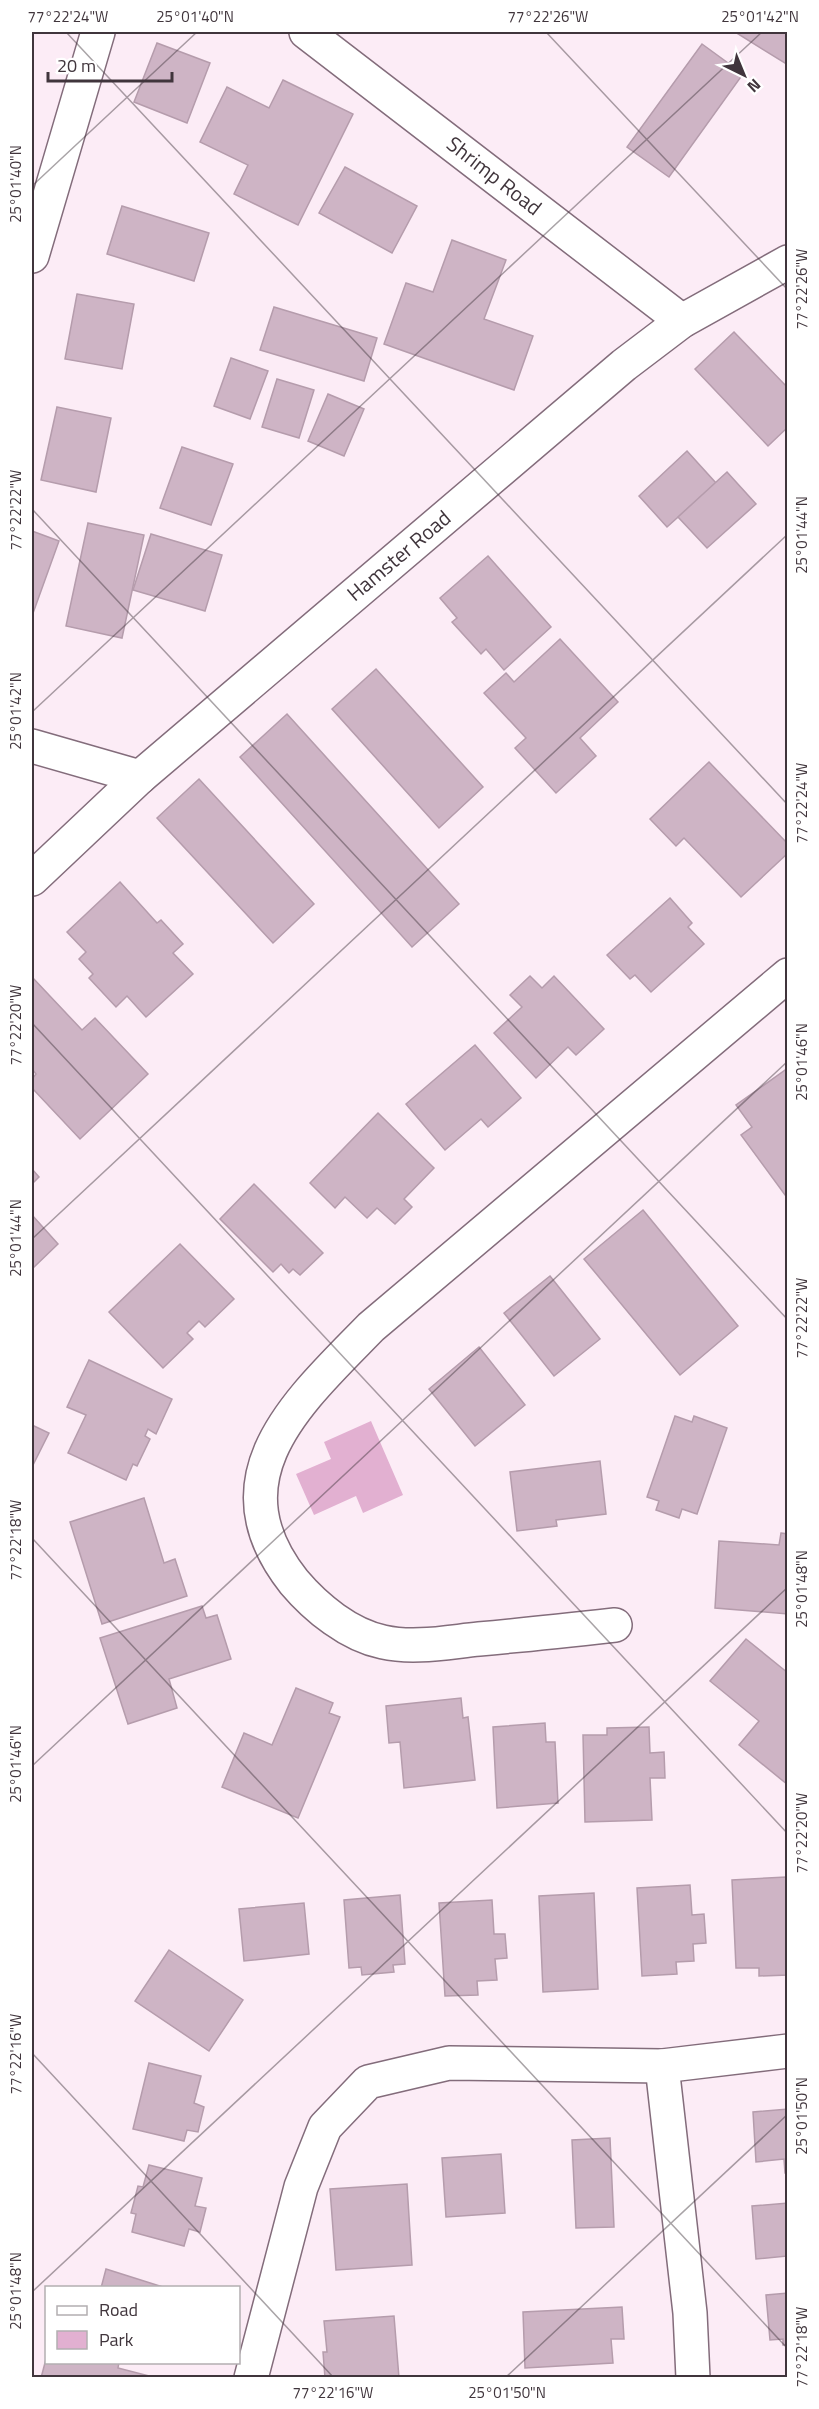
<svg xmlns="http://www.w3.org/2000/svg" width="819" height="2409" font-family="'Titillium Web',sans-serif">
<style>
.green{fill:#e2b0d1}
.building{fill:#ceb4c5;stroke:#b59cac;stroke-width:1.5}
.lines{fill:none;stroke-linecap:round;stroke-linejoin:round}
.street-casing{stroke:#836c7b;stroke-width:36}
.street{stroke:#fff;stroke-width:33}
.ticks{fill:none;stroke:#40353c;stroke-width:1.5;stroke-opacity:0.45}
.labels{text-anchor:middle;stroke-width:5;stroke-linejoin:round;paint-order:stroke}
.street-label{font-size:21px;fill:#40353c;stroke:#fff}
.neatline{fill:none;stroke:#40353c;stroke-width:2}
.ticks-label{font-size:15px;text-anchor:middle;fill:#40353c}
</style>
<rect width="100%" height="100%" fill="#fcecf6"/>
<path class="green" d="M 371,1421 L 403,1495 L 363,1513 L 356,1496 L 314,1515 L 296,1474 L 331,1459 L 324,1442 Z"/>
<g class="building">
<path d="M 735,32 L 788,32 L 788,65 Z"/>
<path d="M 157,43 L 210,63 L 187,123 L 134,102 Z"/>
<path d="M 702,44 L 743,74 L 669,177 L 627,147 Z"/>
<path d="M 283,80 L 353,114 L 298,225 L 234,194 L 248,165 L 200,142 L 227,87 L 269,108 Z"/>
<path d="M 345,167 L 417,206 L 392,253 L 319,213 Z"/>
<path d="M 122,206 L 209,233 L 194,281 L 107,254 Z"/>
<path d="M 452,240 L 506,260 L 484,319 L 533,336 L 514,390 L 384,344 L 406,283 L 433,292 Z"/>
<path d="M 77,294 L 134,304 L 122,369 L 65,359 Z"/>
<path d="M 274,307 L 377,338 L 364,381 L 260,350 Z"/>
<path d="M 734,332 L 788,388 L 788,427 L 768,446 L 695,369 Z"/>
<path d="M 231,358 L 268,371 L 250,419 L 214,406 Z"/>
<path d="M 277,379 L 314,390 L 299,438 L 262,427 Z"/>
<path d="M 328,394 L 364,409 L 344,456 L 308,441 Z"/>
<path d="M 57,407 L 111,418 L 96,492 L 41,480 Z"/>
<path d="M 182,447 L 233,464 L 211,525 L 160,508 Z"/>
<path d="M 687,451 L 716,483 L 667,527 L 639,496 Z"/>
<path d="M 727,472 L 756,504 L 707,548 L 678,517 Z"/>
<path d="M 88,523 L 144,535 L 122,638 L 66,626 Z"/>
<path d="M 32,531 L 59,541 L 32,616 Z"/>
<path d="M 151,534 L 222,555 L 205,611 L 133,590 Z"/>
<path d="M 488,556 L 551,627 L 504,670 L 486,649 L 481,654 L 452,622 L 457,618 L 440,598 Z"/>
<path d="M 560,639 L 618,702 L 580,738 L 596,756 L 556,793 L 515,748 L 526,738 L 484,693 L 506,673 L 514,682 Z"/>
<path d="M 376,669 L 483,787 L 439,828 L 332,709 Z"/>
<path d="M 287,714 L 459,904 L 412,947 L 240,757 Z"/>
<path d="M 709,762 L 788,844 L 788,853 L 741,897 L 684,838 L 676,846 L 650,819 Z"/>
<path d="M 199,779 L 314,904 L 273,943 L 157,818 Z"/>
<path d="M 120,882 L 157,923 L 161,920 L 183,944 L 173,953 L 193,974 L 146,1017 L 127,996 L 116,1007 L 89,978 L 93,974 L 79,959 L 86,952 L 67,932 Z"/>
<path d="M 670,898 L 692,923 L 688,927 L 704,944 L 651,992 L 635,975 L 630,979 L 607,955 Z"/>
<path d="M 530,976 L 542,988 L 554,976 L 604,1029 L 576,1055 L 568,1047 L 536,1078 L 494,1033 L 522,1007 L 510,995 Z"/>
<path d="M 32,977 L 82,1030 L 95,1018 L 148,1074 L 80,1139 L 32,1088 L 32,1079 L 36,1074 L 32,1069 Z"/>
<path d="M 475,1045 L 521,1098 L 488,1127 L 481,1119 L 445,1150 L 406,1104 Z"/>
<path d="M 788,1068 L 788,1199 L 741,1135 L 752,1127 L 736,1105 Z"/>
<path d="M 378,1113 L 434,1168 L 404,1199 L 412,1207 L 395,1224 L 377,1208 L 367,1218 L 345,1197 L 335,1208 L 310,1183 Z"/>
<path d="M 32,1169 L 39,1177 L 32,1184 Z"/>
<path d="M 254,1184 L 323,1253 L 300,1275 L 293,1269 L 289,1273 L 281,1264 L 273,1272 L 220,1219 Z"/>
<path d="M 643,1210 L 738,1326 L 680,1375 L 584,1259 Z"/>
<path d="M 32,1215 L 58,1244 L 32,1269 Z"/>
<path d="M 180,1244 L 234,1299 L 205,1327 L 199,1321 L 187,1333 L 193,1339 L 163,1368 L 109,1312 Z"/>
<path d="M 550,1276 L 600,1339 L 554,1376 L 504,1313 Z"/>
<path d="M 479,1347 L 525,1405 L 475,1446 L 429,1389 Z"/>
<path d="M 89,1360 L 172,1399 L 156,1434 L 148,1429 L 145,1436 L 150,1439 L 137,1466 L 133,1464 L 126,1480 L 68,1453 L 86,1415 L 67,1407 Z"/>
<path d="M 675,1416 L 692,1422 L 694,1416 L 727,1428 L 697,1514 L 682,1509 L 679,1518 L 656,1510 L 659,1501 L 647,1497 Z"/>
<path d="M 32,1425 L 49,1433 L 33,1465 L 32,1464 Z"/>
<path d="M 600,1461 L 606,1514 L 556,1520 L 557,1526 L 517,1531 L 510,1472 Z"/>
<path d="M 144,1498 L 164,1563 L 175,1559 L 187,1596 L 102,1624 L 70,1522 Z"/>
<path d="M 781,1533 L 788,1534 L 788,1614 L 715,1608 L 719,1541 L 779,1545 Z"/>
<path d="M 202,1606 L 206,1618 L 217,1615 L 231,1659 L 169,1679 L 177,1708 L 128,1724 L 100,1638 Z"/>
<path d="M 746,1639 L 788,1673 L 788,1785 L 739,1745 L 759,1721 L 710,1681 Z"/>
<path d="M 296,1688 L 333,1703 L 329,1713 L 340,1717 L 298,1818 L 222,1787 L 244,1733 L 272,1745 Z"/>
<path d="M 461,1698 L 463,1718 L 468,1717 L 475,1780 L 404,1788 L 400,1742 L 389,1743 L 386,1706 Z"/>
<path d="M 545,1723 L 546,1742 L 555,1742 L 558,1803 L 497,1808 L 493,1727 Z"/>
<path d="M 649,1727 L 650,1753 L 664,1752 L 665,1778 L 650,1778 L 652,1820 L 585,1822 L 583,1735 L 607,1735 L 607,1728 Z"/>
<path d="M 786,1877 L 788,1975 L 759,1976 L 759,1968 L 736,1968 L 732,1880 Z"/>
<path d="M 690,1885 L 692,1915 L 704,1914 L 706,1943 L 693,1944 L 694,1961 L 676,1962 L 677,1974 L 642,1976 L 637,1888 Z"/>
<path d="M 594,1893 L 598,1989 L 543,1992 L 539,1896 Z"/>
<path d="M 400,1895 L 405,1964 L 393,1965 L 394,1972 L 362,1975 L 361,1967 L 349,1968 L 344,1900 Z"/>
<path d="M 492,1900 L 494,1934 L 505,1934 L 507,1958 L 495,1959 L 497,1980 L 477,1981 L 478,1995 L 445,1996 L 439,1903 Z"/>
<path d="M 304,1903 L 309,1954 L 244,1961 L 239,1909 Z"/>
<path d="M 169,1950 L 243,2000 L 209,2051 L 135,2001 Z"/>
<path d="M 149,2063 L 201,2076 L 194,2103 L 204,2107 L 198,2132 L 187,2130 L 184,2141 L 133,2129 Z"/>
<path d="M 788,2109 L 788,2173 L 785,2173 L 784,2159 L 756,2162 L 753,2112 Z"/>
<path d="M 610,2138 L 614,2227 L 576,2228 L 572,2140 Z"/>
<path d="M 501,2154 L 505,2213 L 446,2217 L 442,2158 Z"/>
<path d="M 149,2165 L 202,2178 L 195,2206 L 206,2208 L 200,2232 L 189,2229 L 184,2246 L 132,2232 L 136,2214 L 131,2213 L 138,2186 L 143,2187 Z"/>
<path d="M 407,2184 L 412,2265 L 336,2270 L 330,2189 Z"/>
<path d="M 788,2203 L 788,2264 L 787,2256 L 756,2259 L 752,2206 Z"/>
<path d="M 106,2269 L 166,2288 L 101,2288 Z"/>
<path d="M 788,2293 L 788,2345 L 783,2345 L 783,2339 L 770,2340 L 766,2295 Z"/>
<path d="M 622,2307 L 624,2339 L 611,2339 L 613,2363 L 525,2368 L 523,2312 Z"/>
<path d="M 394,2316 L 399,2378 L 325,2378 L 323,2352 L 327,2352 L 324,2321 Z"/>
<path d="M 46,2359 L 46,2362 L 119,2362 L 118,2368 L 149,2376 L 41,2378 Z"/>
</g>
<g class="lines">
<g class="street-casing">
<g id="street">
<path d="M 306,32 L 682,321"/>
<path d="M 32,256 L 98,32"/>
<path d="M 32,746 L 140,777"/>
<path d="M 32,879 L 140,777 L 624,365 L 682,321 L 788,262"/>
<path d="M 615,1625 C 570,1630 524,1635 479,1639 C 448,1642 414,1649 383,1642 C 349,1635 316,1608 294,1582 C 211,1477 299,1401 371,1327 L 788,975"/>
<path d="M 662,2066 L 690,2313 L 693,2378"/>
<path d="M 251,2378 L 301,2187 L 325,2127 L 368,2082 L 449,2063 L 662,2066 L 788,2051"/>
</g>
</g>
<use href="#street" class="street"/>
</g>
<path class="ticks" d="M 66,32 L 788,805M 546,32 L 788,290M 32,186 L 197,32M 32,509 L 788,1320M 32,712 L 762,32M 32,1023 L 788,1834M 32,1239 L 788,534M 32,1538 L 788,2349M 32,1766 L 788,1061M 32,2053 L 334,2378M 32,2292 L 788,1587M 505,2378 L 788,2114"/>
<g class="labels">
<g class="street-label">
<text transform="translate(494 176) rotate(38)" y="7">Shrimp Road</text>
<text transform="translate(399 556) rotate(-40)" y="7">Hamster Road</text>
</g>
</g>
<rect width="819" height="2409" fill="none" stroke="#ffffff" stroke-width="66"/>
<rect x="45" y="2286" width="195" height="78" fill="#ffffff" stroke="#b3aeb1" stroke-width="1.5"/>
<rect x="57" y="2306" width="30" height="9" fill="#ffffff" stroke="#b3aeb1" stroke-width="1.5"/>
<text x="99" y="2316" font-size="18" fill="#40353c">Road</text>
<rect x="57" y="2331" width="30" height="18" fill="#e2b0d1" stroke="#b3aeb1" stroke-width="1.5"/>
<text x="99" y="2346" font-size="18" fill="#40353c">Park</text>
<g transform="translate(744 75) rotate(137)" stroke="#ffffff" stroke-width="4.5" paint-order="stroke">
<path d="M0-4.5L10 22L0 15L-10 22Z" fill="#40353c"/>
<text y="-9" font-size="16" font-weight="bold" text-anchor="middle" fill="#40353c">N</text>
</g>
<path d="M48 72v9h124v-9" fill="none" stroke="#40353c" stroke-width="3"/>
<text x="57" y="72" font-size="18" fill="#40353c" stroke="#ffffff" stroke-width="4.5" paint-order="stroke">20 m</text>
<rect x="33" y="33" width="753" height="2343" class="neatline"/>
<g class="ticks-label">
<text x="68" y="22">77°22'24"W</text>
<text x="195" y="22">25°01'40"N</text>
<text x="548" y="22">77°22'26"W</text>
<text x="760" y="22">25°01'42"N</text>
<text transform="translate(16 184) rotate(-90)" y="5">25°01'40"N</text>
<text transform="translate(802 289) rotate(-90)" y="5">77°22'26"W</text>
<text transform="translate(16 510) rotate(-90)" y="5">77°22'22"W</text>
<text transform="translate(802 535) rotate(-90)" y="5">25°01'44"N</text>
<text transform="translate(16 711) rotate(-90)" y="5">25°01'42"N</text>
<text transform="translate(802 803) rotate(-90)" y="5">77°22'24"W</text>
<text transform="translate(16 1025) rotate(-90)" y="5">77°22'20"W</text>
<text transform="translate(802 1062) rotate(-90)" y="5">25°01'46"N</text>
<text transform="translate(16 1238) rotate(-90)" y="5">25°01'44"N</text>
<text transform="translate(802 1318) rotate(-90)" y="5">77°22'22"W</text>
<text transform="translate(16 1540) rotate(-90)" y="5">77°22'18"W</text>
<text transform="translate(802 1589) rotate(-90)" y="5">25°01'48"N</text>
<text transform="translate(16 1764) rotate(-90)" y="5">25°01'46"N</text>
<text transform="translate(802 1833) rotate(-90)" y="5">77°22'20"W</text>
<text transform="translate(16 2054) rotate(-90)" y="5">77°22'16"W</text>
<text transform="translate(802 2116) rotate(-90)" y="5">25°01'50"N</text>
<text transform="translate(16 2291) rotate(-90)" y="5">25°01'48"N</text>
<text transform="translate(802 2347) rotate(-90)" y="5">77°22'18"W</text>
<text x="333" y="2398">77°22'16"W</text>
<text x="507" y="2398">25°01'50"N</text>
</g>
</svg>
